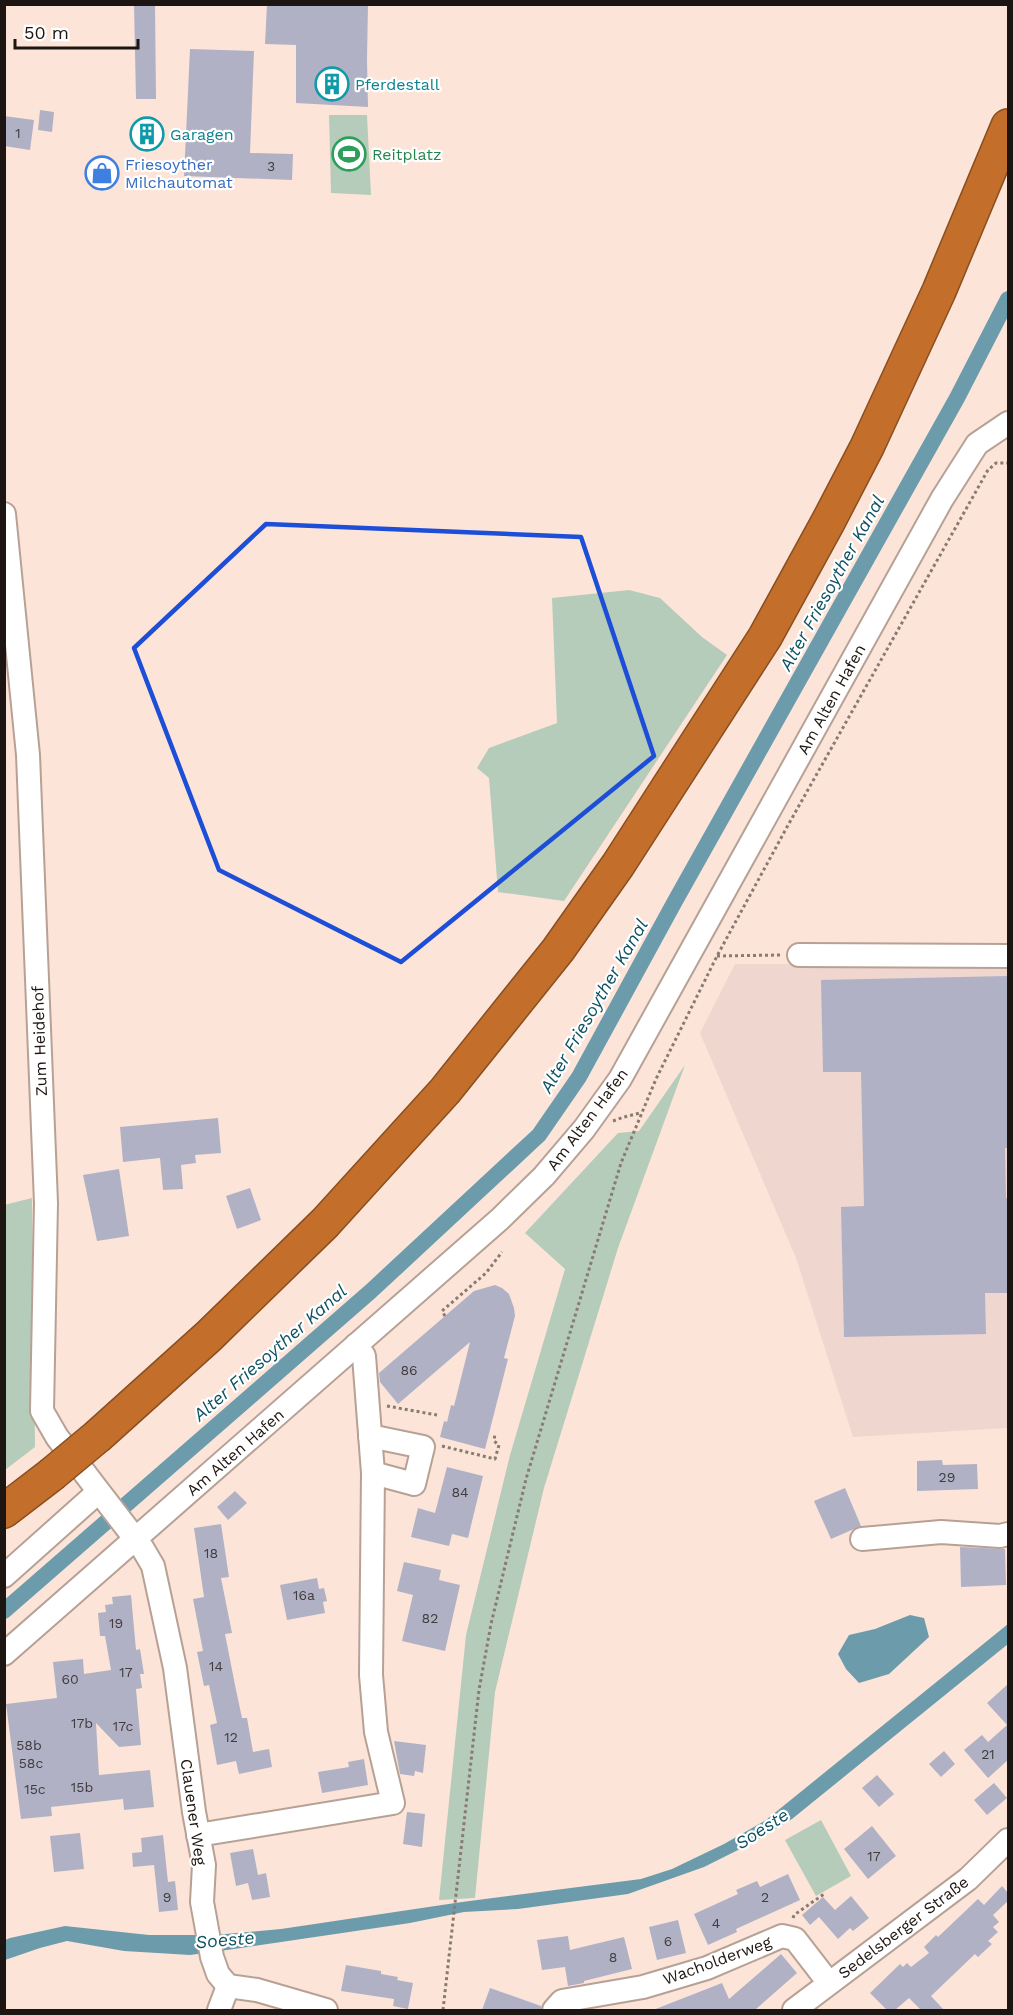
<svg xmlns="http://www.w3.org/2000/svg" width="1013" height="2015" font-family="'Work Sans',sans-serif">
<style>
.commercial{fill:#efd6ce}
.green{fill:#b5ccba}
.water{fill:#6c9cac}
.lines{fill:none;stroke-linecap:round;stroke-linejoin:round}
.canal{stroke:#6c9cac;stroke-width:16}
.building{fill:#b1b1c6}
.minor-casing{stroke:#b7a195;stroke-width:26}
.highway-casing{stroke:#894f21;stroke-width:36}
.path{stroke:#897a72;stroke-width:3;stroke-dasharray:3 3;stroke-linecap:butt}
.minor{stroke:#fff;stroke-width:22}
.highway{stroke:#c36e2a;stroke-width:33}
.highway-bridge-casing{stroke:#894f21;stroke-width:36;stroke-linecap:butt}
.highway-bridge{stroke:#c36e2a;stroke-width:33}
.marked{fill:none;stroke:#1d4ed8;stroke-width:4.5;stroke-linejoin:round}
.labels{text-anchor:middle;stroke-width:4.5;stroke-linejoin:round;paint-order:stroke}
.number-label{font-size:14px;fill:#423c3e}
.culture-label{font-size:16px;fill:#0d838f;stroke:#fff;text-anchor:start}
.leisure-label{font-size:16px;fill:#27864d;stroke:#fff;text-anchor:start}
.shop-label{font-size:16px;fill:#366cbe;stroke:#fff;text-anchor:start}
.street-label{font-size:16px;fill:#1d1511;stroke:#fff}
.water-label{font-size:18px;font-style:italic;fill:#0d5263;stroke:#fff}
</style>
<rect width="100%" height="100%" fill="#fce5d8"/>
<path class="commercial" d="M 1008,963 L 1008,1428 L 853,1437 L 796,1258 L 700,1033 L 735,964 Z"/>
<g class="green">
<path d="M 329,115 L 367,115 L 371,195 L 331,193 Z"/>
<path d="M 629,590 L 660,598 L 702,637 L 727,655 L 564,901 L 498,892 L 489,778 L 477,768 L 489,748 L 557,723 L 552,598 Z"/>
<path d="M 685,1065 L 618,1248 L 544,1488 L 495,1692 L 475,1898 L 439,1900 L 466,1635 L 510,1455 L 565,1269 L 525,1233 L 618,1133 L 639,1131 Z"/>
<path d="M 32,1198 L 35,1447 L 5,1470 L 4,1205 Z"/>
<path d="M 821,1820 L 851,1876 L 816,1896 L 785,1840 Z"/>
</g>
<g class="water">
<path d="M 910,1615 L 924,1618 L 929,1637 L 889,1674 L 859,1683 L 846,1669 L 838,1654 L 849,1635 L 875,1629 Z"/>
<path d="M 1008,1624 L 1008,1644 L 792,1819 L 748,1845 L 704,1867 L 628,1894 L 518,1909 L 464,1912 L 410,1923 L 220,1951 L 190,1955 L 124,1951 L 67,1941 L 40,1948 L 5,1960 L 5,1940 L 10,1938 L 65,1926 L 149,1935 L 215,1935 L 281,1929 L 462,1902 L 641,1879 L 672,1869 L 724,1844 L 766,1820 Z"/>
</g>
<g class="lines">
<path class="canal" d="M 4,1611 L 371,1291 L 539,1135 L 579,1077 L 674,903 L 957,398 L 1008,299"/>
</g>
<g class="building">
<path d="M 134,4 L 155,4 L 156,99 L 136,99 Z"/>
<path d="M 267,4 L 368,4 L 367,59 L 368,107 L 296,103 L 296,45 L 265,44 Z"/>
<path d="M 190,49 L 254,51 L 250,153 L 293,154 L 292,180 L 184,176 Z"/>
<path d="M 40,110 L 54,112 L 52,132 L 38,130 Z"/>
<path d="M 4,116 L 34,120 L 30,150 L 4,146 Z"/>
<path d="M 1008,976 L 1008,1148 L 1005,1148 L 1006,1198 L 1008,1198 L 1008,1293 L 985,1293 L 986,1334 L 844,1337 L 841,1207 L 864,1206 L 861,1072 L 823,1072 L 821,980 Z"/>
<path d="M 218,1118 L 221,1153 L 195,1155 L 196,1163 L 181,1165 L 183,1189 L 163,1190 L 160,1158 L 123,1162 L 120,1127 Z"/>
<path d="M 119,1169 L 129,1236 L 97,1241 L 83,1175 Z"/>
<path d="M 250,1188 L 261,1220 L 237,1229 L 226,1196 Z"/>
<path d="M 495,1285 L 502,1288 L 509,1294 L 514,1308 L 515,1316 L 504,1358 L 508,1359 L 485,1449 L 440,1437 L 444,1421 L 447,1422 L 451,1405 L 454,1406 L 470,1342 L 398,1404 L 380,1382 L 379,1373 L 474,1291 Z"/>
<path d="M 942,1460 L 943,1465 L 977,1464 L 978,1489 L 917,1491 L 917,1461 Z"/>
<path d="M 447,1467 L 483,1476 L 468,1538 L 452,1534 L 449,1546 L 411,1537 L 418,1508 L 435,1513 Z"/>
<path d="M 845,1488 L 861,1526 L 831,1539 L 814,1501 Z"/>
<path d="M 235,1491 L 247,1503 L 228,1520 L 217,1507 Z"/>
<path d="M 221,1524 L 229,1577 L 221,1578 L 232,1633 L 225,1634 L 235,1685 L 242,1718 L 247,1718 L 253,1752 L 269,1749 L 272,1767 L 239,1774 L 236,1761 L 217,1765 L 210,1725 L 217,1723 L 209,1685 L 204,1686 L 197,1652 L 203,1651 L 193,1599 L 204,1597 L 194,1528 Z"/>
<path d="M 960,1547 L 1005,1549 L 1006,1585 L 961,1587 Z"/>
<path d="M 404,1562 L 441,1570 L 439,1580 L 460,1585 L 445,1651 L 402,1641 L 413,1595 L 397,1591 Z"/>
<path d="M 317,1578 L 319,1589 L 324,1588 L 327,1601 L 323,1602 L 325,1613 L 287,1620 L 280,1585 Z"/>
<path d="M 131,1595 L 136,1650 L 140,1649 L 144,1674 L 140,1674 L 142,1688 L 136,1689 L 141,1745 L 119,1747 L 96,1723 L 99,1775 L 150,1770 L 154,1807 L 124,1810 L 123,1799 L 51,1807 L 52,1816 L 21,1819 L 6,1704 L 57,1698 L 53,1662 L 83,1659 L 84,1674 L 111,1670 L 105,1636 L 100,1636 L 98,1613 L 106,1612 L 105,1605 L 113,1604 L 112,1597 Z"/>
<path d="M 1008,1684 L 1008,1760 L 988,1778 L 964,1750 L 982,1735 L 988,1742 L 1007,1725 L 987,1703 Z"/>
<path d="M 394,1741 L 426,1745 L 423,1773 L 415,1771 L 414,1776 L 400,1774 Z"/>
<path d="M 944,1751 L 955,1764 L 941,1777 L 929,1764 Z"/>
<path d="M 364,1759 L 368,1785 L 322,1793 L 318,1772 L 349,1767 L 348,1762 Z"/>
<path d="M 877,1775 L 894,1794 L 879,1807 L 862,1788 Z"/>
<path d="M 994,1783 L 1007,1798 L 987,1815 L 974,1800 Z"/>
<path d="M 407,1812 L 425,1814 L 422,1847 L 403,1844 Z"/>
<path d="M 872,1826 L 896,1856 L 868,1879 L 844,1849 Z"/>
<path d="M 80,1833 L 84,1869 L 54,1872 L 50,1836 Z"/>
<path d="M 163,1835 L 168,1882 L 175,1881 L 178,1910 L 159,1912 L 154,1865 L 133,1867 L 132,1853 L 142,1852 L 141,1838 Z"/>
<path d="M 253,1849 L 258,1875 L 266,1873 L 270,1897 L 252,1900 L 248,1883 L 236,1886 L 230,1853 Z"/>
<path d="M 788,1874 L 800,1900 L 736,1929 L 737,1932 L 708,1945 L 694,1914 L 738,1894 L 736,1890 L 757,1881 L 760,1887 Z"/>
<path d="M 1002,1886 L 1008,1893 L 1008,1901 L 993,1915 L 999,1922 L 993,1927 L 998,1932 L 988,1941 L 992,1944 L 978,1957 L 975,1954 L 931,1996 L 944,2010 L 921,2010 L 909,1998 L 895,2010 L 887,2010 L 870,1993 L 900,1964 L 903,1967 L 907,1963 L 911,1967 L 929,1953 L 924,1947 L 936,1935 L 938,1937 L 978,1899 L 984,1905 Z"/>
<path d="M 851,1896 L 869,1918 L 853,1931 L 850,1928 L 838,1939 L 819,1917 L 810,1925 L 802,1915 L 823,1897 L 835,1910 Z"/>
<path d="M 678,1920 L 686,1953 L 657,1960 L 649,1927 Z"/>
<path d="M 568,1936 L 570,1950 L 624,1937 L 632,1969 L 584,1981 L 584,1983 L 568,1986 L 565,1967 L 542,1970 L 537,1940 Z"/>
<path d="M 781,1954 L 797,1973 L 755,2010 L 653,2010 L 722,1983 L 729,1999 Z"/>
<path d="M 346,1965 L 381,1971 L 381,1974 L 398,1977 L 397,1980 L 413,1983 L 408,2009 L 393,2006 L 394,1999 L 341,1991 Z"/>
<path d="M 490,1988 L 541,2006 L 541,2010 L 482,2010 Z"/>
</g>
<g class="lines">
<g class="minor-casing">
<g id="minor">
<path d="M 4,514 L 28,755 L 46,1203 L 42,1411 L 57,1437 L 143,1549 L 153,1566 L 175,1668 L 194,1812 L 204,1865 L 202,1902 L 212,1957 L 218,1974 L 228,1986 L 257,1990 L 326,2010"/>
<path d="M 799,955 L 1008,956"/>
<path d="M 370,1436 L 423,1447 L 414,1484 L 373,1473"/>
<path d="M 862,1539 L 941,1532 L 1000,1536 L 1008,1534"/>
<path d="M 4,1576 L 97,1493"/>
<path d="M 4,1654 L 500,1219 L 544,1176 L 584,1129 L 620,1079 L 942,499 L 977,444 L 1008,423"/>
<path d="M 198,1835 L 393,1803 L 376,1732 L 371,1675 L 373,1473 L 364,1356 L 356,1345"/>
<path d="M 219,2010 L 228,1986"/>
<path d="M 554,2010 L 562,2001 L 643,1987 L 707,1968 L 782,1936 L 795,1939 L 829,1983"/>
<path d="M 794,2010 L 968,1879 L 1008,1840"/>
</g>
</g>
<g class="highway-casing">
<g id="highway">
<path d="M 99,1435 L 209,1336 L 325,1223 L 445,1091 L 558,950 L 618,865 L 765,637 L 828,522 L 867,447 L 939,291 L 1008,126"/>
<path d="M 4,1511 L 51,1475"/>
</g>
</g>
<g class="path">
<path d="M 717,956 L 781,955"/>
<path d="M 613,1121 L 624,1117 L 640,1113"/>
<path d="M 445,1316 L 442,1311 L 486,1273 L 502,1252"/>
<path d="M 387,1406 L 437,1415"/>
<path d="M 442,1446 L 495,1459 L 499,1445 L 494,1441 L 495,1433"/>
<path d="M 793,1918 L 794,1915 L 824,1894"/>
<path d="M 443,2010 L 479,1690 L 491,1624 L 526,1479 L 621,1163 L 656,1079 L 717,956 L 787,827 L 988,470 L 996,463 L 1008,463"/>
</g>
<use href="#minor" class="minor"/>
<use href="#highway" class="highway"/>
<g class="highway-bridge-casing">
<path id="highway-bridge" d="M 51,1475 L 99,1435"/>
</g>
<use href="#highway-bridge" class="highway-bridge"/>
</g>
<path class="marked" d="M 266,524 L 581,537 L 654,756 L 401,962 L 219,870 L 134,648 Z"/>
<defs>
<g id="building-ring" transform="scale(1.725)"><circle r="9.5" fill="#fff" stroke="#0f9aa8" stroke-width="1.5"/><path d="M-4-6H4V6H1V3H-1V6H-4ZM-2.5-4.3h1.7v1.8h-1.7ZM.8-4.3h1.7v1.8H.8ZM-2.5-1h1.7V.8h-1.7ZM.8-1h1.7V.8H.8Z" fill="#0f9aa8"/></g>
<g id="stadium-ring" transform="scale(1.725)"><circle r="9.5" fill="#fff" stroke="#2e9e5b" stroke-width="1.5"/><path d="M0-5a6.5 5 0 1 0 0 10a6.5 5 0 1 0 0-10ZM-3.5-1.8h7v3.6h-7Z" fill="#2e9e5b"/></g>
<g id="shop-ring" transform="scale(1.725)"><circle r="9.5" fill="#fff" stroke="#3f7fe0" stroke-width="1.5"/><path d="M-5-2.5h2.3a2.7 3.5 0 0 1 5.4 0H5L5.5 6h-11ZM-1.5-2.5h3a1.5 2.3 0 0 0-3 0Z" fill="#3f7fe0"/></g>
</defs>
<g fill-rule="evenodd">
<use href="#building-ring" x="332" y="84"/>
<use href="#building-ring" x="147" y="134"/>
<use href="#stadium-ring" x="349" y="154"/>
<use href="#shop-ring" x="102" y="173"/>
</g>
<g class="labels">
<g class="number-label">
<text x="18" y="138">1</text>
<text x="271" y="171">3</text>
<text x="409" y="1375">86</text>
<text x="947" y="1482">29</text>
<text x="460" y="1497">84</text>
<text x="211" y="1558">18</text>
<text x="304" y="1600">16a</text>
<text x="430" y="1623">82</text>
<text x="116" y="1628">19</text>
<text x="216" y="1671">14</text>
<text x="126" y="1677">17</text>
<text x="70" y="1684">60</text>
<text x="82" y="1728">17b</text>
<text x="123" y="1731">17c</text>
<text x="231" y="1742">12</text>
<text x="29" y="1750">58b</text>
<text x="988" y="1759">21</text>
<text x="31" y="1768">58c</text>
<text x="82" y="1792">15b</text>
<text x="35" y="1794">15c</text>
<text x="874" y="1861">17</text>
<text x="167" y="1902">9</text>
<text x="765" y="1902">2</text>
<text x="716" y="1928">4</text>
<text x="668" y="1946">6</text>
<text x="613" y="1962">8</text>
</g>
<g class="culture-label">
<text x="355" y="90">Pferdestall</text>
<text x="170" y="140">Garagen</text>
</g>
<g class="leisure-label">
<text x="372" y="160">Reitplatz</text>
</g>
<g class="shop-label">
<text x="125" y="170">Friesoyther<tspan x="125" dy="18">Milchautomat</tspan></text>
</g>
<g class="street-label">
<text transform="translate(831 699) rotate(-61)" y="6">Am Alten Hafen</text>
<text transform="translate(39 1041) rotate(-92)" y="6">Zum Heidehof</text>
<text transform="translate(587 1119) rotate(-53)" y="6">Am Alten Hafen</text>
<text transform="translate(235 1452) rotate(-41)" y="6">Am Alten Hafen</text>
<text transform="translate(194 1812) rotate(82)" y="6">Clauener Weg</text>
<text transform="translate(903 1927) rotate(-37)" y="6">Sedelsberger Straße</text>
<text transform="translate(717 1960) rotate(-20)" y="6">Wacholderweg</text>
</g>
<g class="water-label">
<text transform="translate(832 583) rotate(-61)" y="6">Alter Friesoyther Kanal</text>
<text transform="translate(594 1006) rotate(-60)" y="6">Alter Friesoyther Kanal</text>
<text transform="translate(270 1353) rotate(-41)" y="6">Alter Friesoyther Kanal</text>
<text transform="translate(762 1829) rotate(-33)" y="6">Soeste</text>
<text transform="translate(225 1940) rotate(-5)" y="6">Soeste</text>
</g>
</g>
<rect width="1013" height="2015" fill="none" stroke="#1d1511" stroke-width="12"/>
<path d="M15 39v9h123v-9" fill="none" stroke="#1d1511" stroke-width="3"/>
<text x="24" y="39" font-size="18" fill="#1d1511" stroke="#ffffff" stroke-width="4.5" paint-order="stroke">50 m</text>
</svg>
